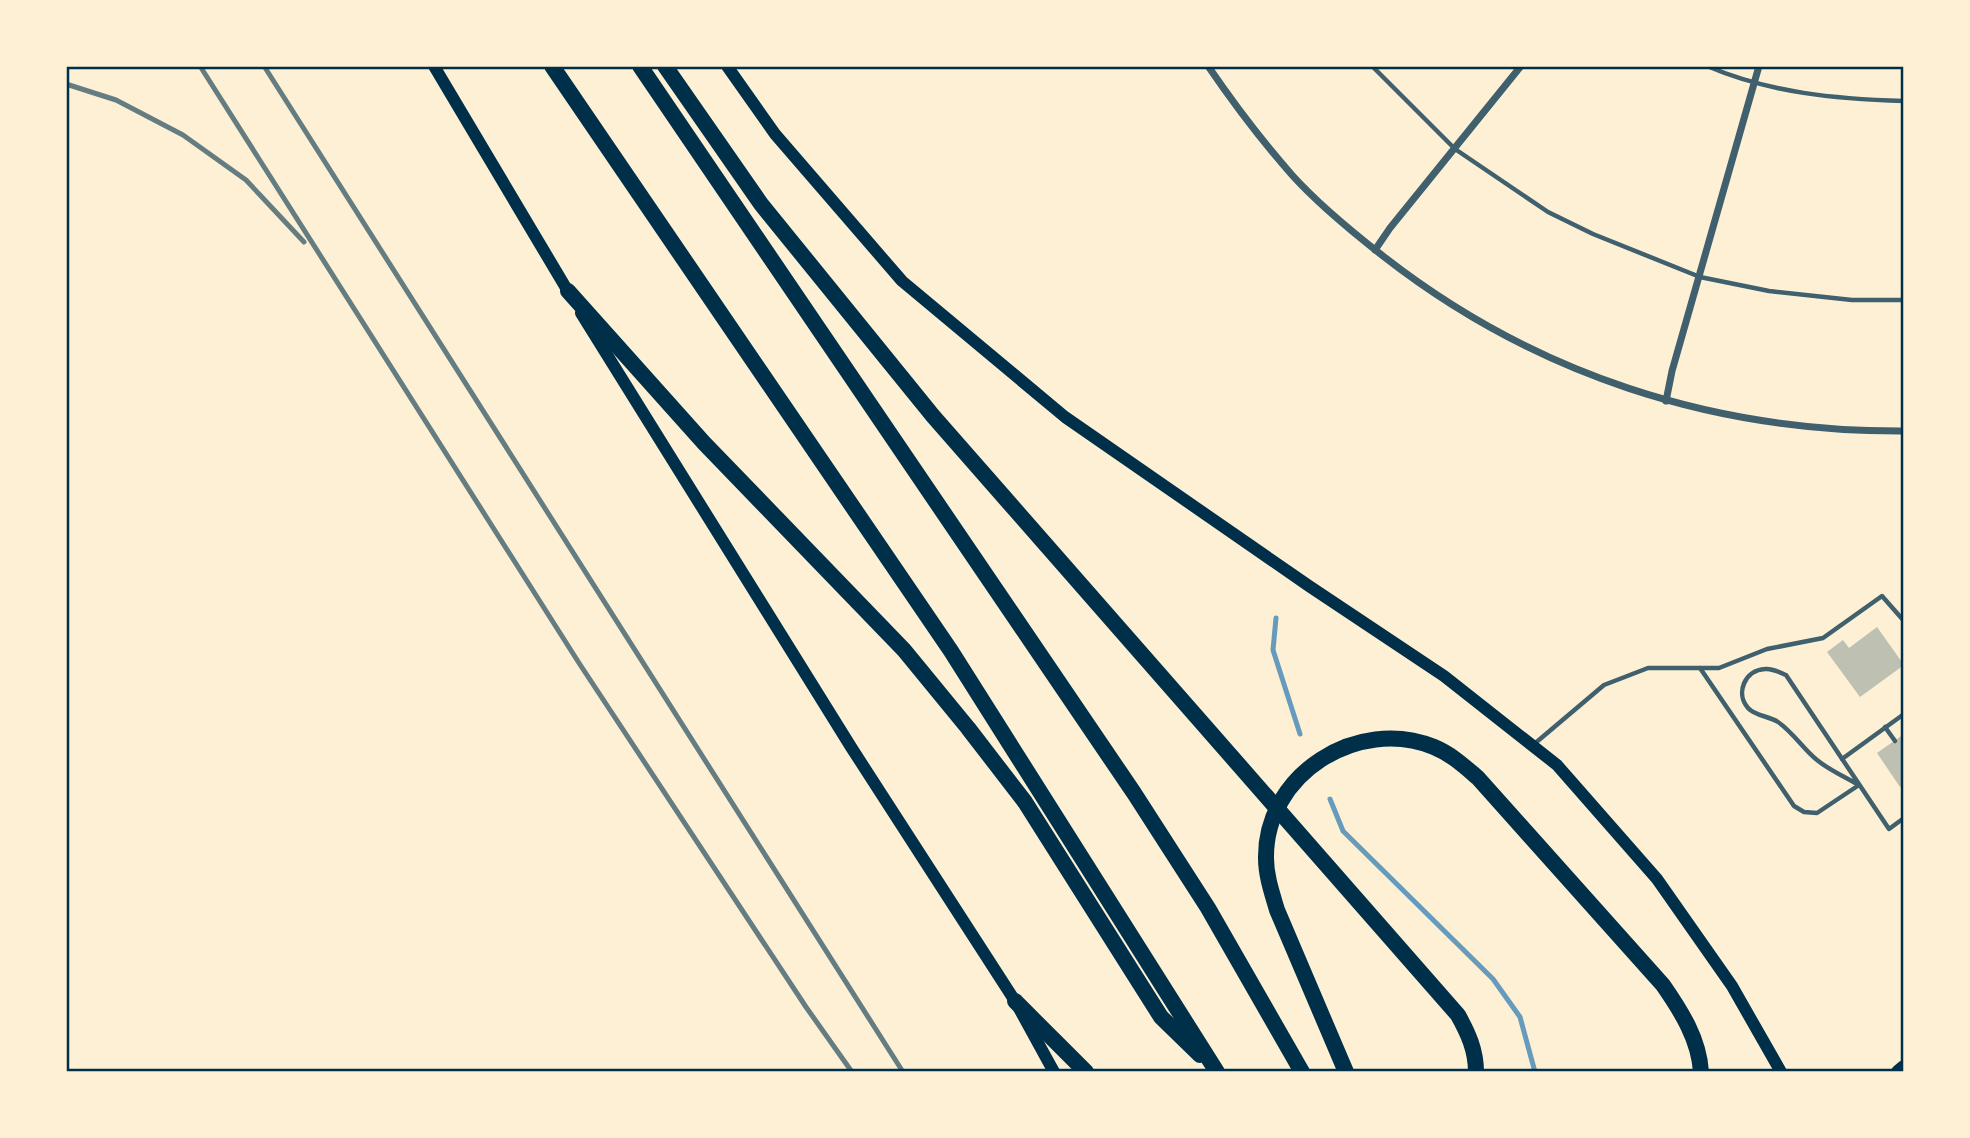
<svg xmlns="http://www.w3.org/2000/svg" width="1970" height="1138" font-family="Figtree,sans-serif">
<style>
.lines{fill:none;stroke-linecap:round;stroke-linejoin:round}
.stream{stroke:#669bbc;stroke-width:5}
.building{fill:#bec0b2}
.service{stroke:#3f606c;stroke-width:4.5}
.minor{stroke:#3f606c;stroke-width:7}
.secondary{stroke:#003049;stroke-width:12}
.primary{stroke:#003049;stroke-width:14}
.motorway{stroke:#003049;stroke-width:16}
.rail{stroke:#657d81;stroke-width:5}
.neatline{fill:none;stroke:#003049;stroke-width:2.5}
</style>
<rect width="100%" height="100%" fill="#fdf0d5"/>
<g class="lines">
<g class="stream">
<path d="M 1276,618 L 1273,650 L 1300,734"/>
<path d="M 1330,799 L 1343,831 L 1493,979 L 1520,1017 L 1535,1072"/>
</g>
</g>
<g class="building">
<path d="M 1877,627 L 1904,665 L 1860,697 L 1827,652 L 1843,640 L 1849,648 Z"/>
<path d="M 1904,734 L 1904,784 L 1900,787 L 1877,753 Z"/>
</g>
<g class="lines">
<g class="service">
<path d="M 1372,66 L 1455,149 L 1548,212 L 1593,234 L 1700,277 L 1769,291 L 1852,300 L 1904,300"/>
<path d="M 1707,66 C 1770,93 1836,99 1904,101"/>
<path d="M 1700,668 L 1794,806 L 1804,812 L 1817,813 L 1859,785 C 1845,777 1829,770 1817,760 C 1803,749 1793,732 1778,722 C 1769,716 1755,716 1748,708 C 1735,693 1745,670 1765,669 C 1772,668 1779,672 1786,675 L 1889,829 L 1904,818"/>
<path d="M 1885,727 L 1895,741"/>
<path d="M 1533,745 L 1604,685 L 1648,668 L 1719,668 L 1767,649 L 1823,638 L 1882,596 L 1904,621"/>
<path d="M 1842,759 L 1904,714"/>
</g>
<g class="minor">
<path d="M 1208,66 C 1234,104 1262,141 1292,175 C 1319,205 1351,231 1383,256 C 1534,374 1712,432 1904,431"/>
<path d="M 1375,250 L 1390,228 L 1521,66"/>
<path d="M 1666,401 L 1672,371 L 1759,66"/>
</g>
<g class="secondary">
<path d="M 434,66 L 572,298"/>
<path d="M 727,66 L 775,134 L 902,281 L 1065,417 L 1309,586 L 1444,676 L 1557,765 L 1657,879 L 1732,986 L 1781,1072"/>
<path d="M 581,313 L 851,747 L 1015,1001 L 1054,1072"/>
</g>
<path class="primary" d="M 1898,1072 L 1904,1067"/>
<g class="motorway">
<path d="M 552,66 L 951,651 L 1217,1072"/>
<path d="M 640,66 L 1134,793 L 1208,908 L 1302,1072"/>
<path d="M 665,66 L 761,204 L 933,416 L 1458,1015 C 1468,1033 1476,1050 1476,1072"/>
<path d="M 568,291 L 704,443 L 904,650 L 968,728 L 1025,802 L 1161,1017 L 1200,1055"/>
<path d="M 1015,1001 L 1086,1072"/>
<path d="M 1346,1072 L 1277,910 C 1272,893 1266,876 1266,858 C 1265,774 1358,716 1434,747 C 1451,754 1464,766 1478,778 L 1663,985 C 1681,1011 1699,1039 1701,1072"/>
</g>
<g class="rail">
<path d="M 200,66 L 579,663 L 806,1007 L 852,1072"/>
<path d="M 264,66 L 903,1072"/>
<path d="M 66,84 L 116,100 L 183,135 L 246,180 L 304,242"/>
</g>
</g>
<rect width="1970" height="1138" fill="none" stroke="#fdf0d5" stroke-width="136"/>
<rect x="68" y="68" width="1834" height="1002" class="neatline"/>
</svg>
